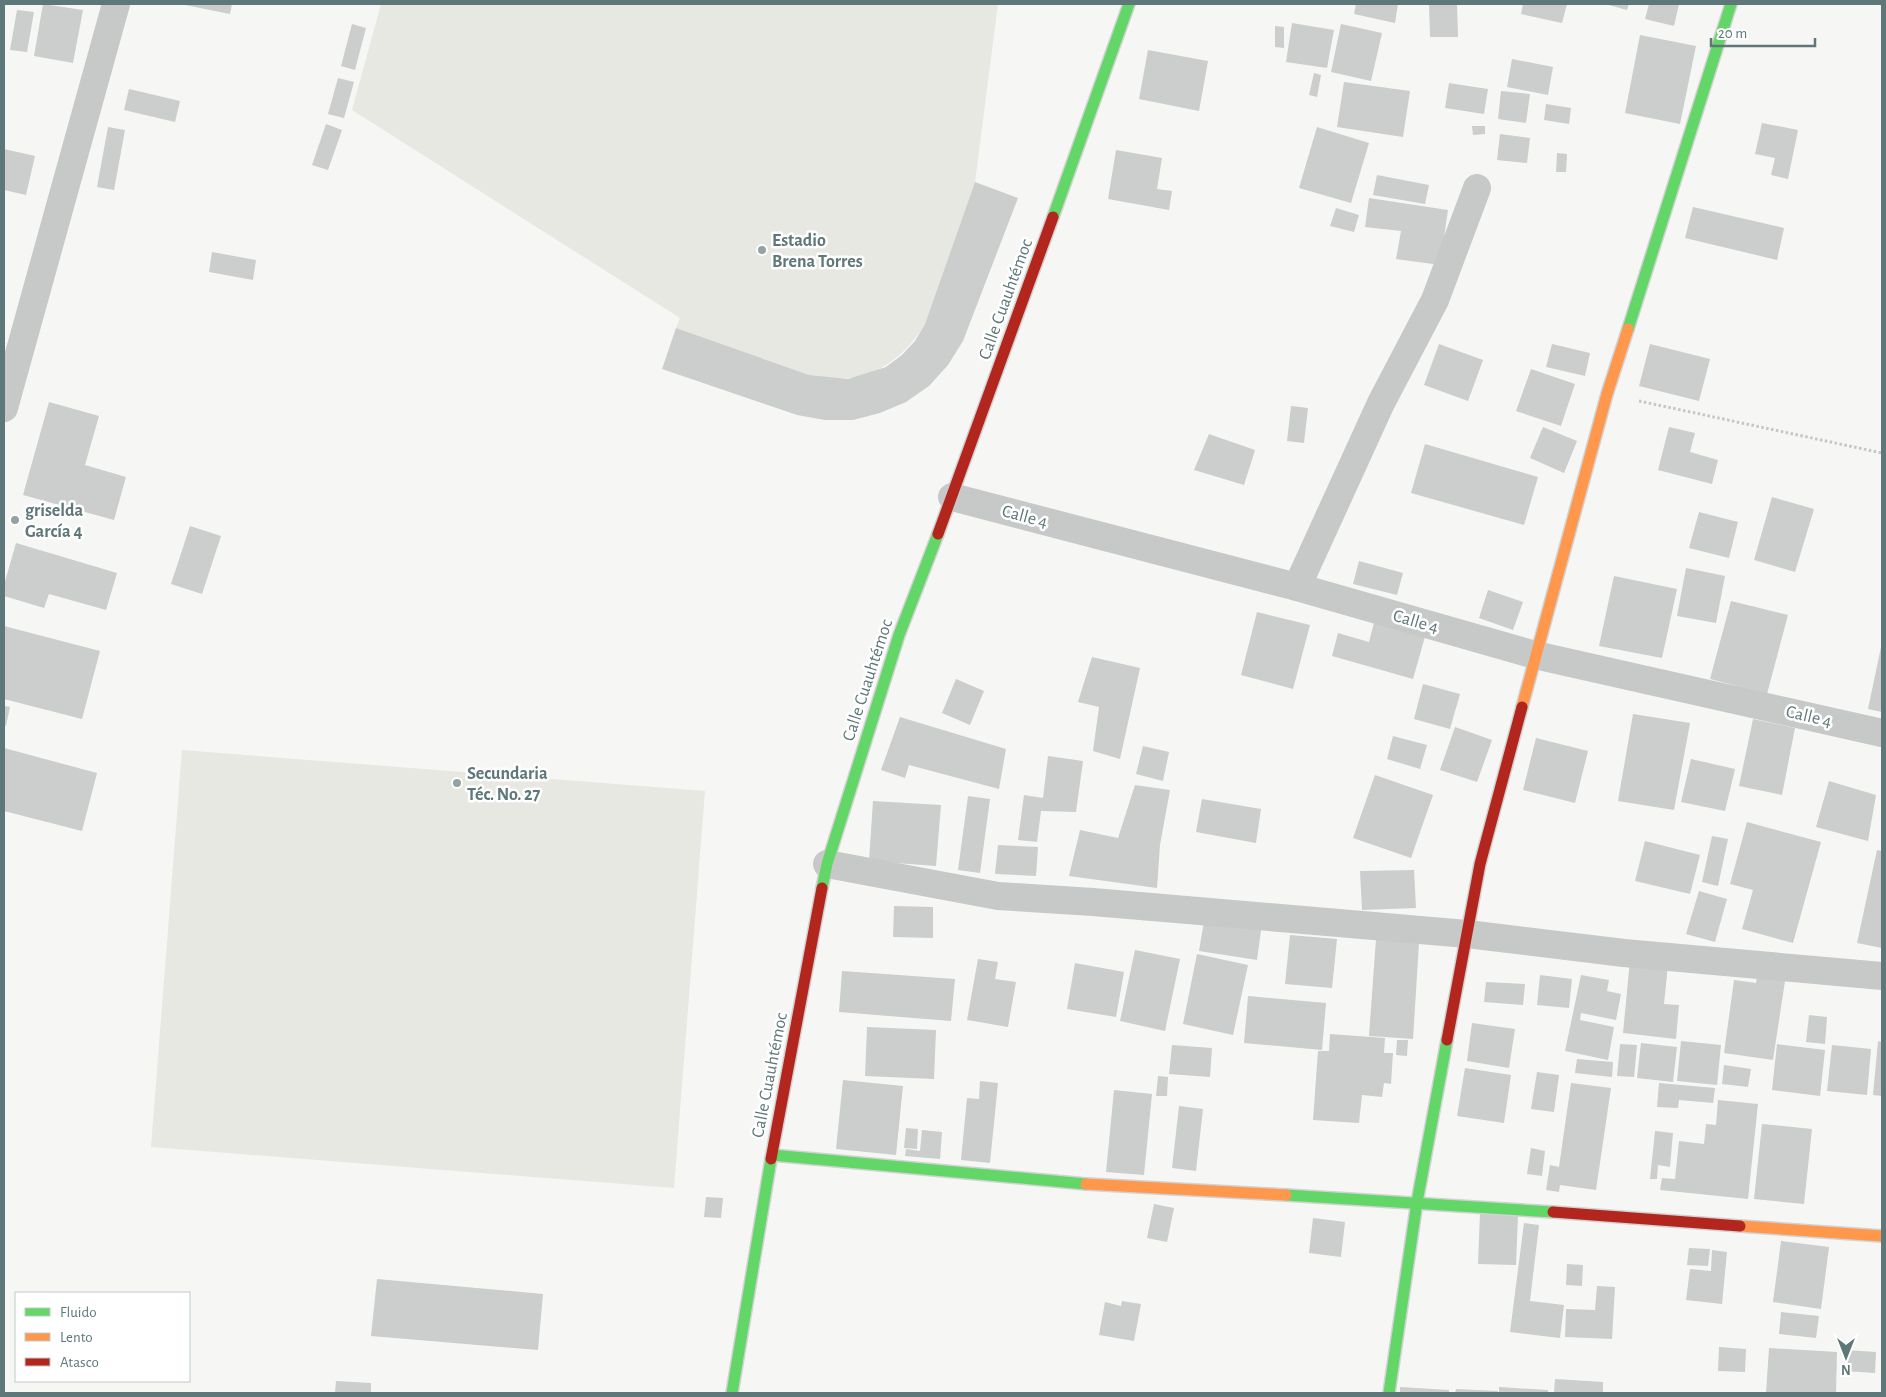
<svg xmlns="http://www.w3.org/2000/svg" width="1886" height="1397" font-family="'Alegreya Sans',sans-serif">
<style>
.green{fill:#e7e8e2}
.building{fill:#cbcecd}
.lines{fill:none;stroke-linecap:round;stroke-linejoin:round}
.fast-casing{stroke:#d1d2d2;stroke-width:14}
.slow-casing{stroke:#d1d2d2;stroke-width:14}
.jam-casing{stroke:#d1d2d2;stroke-width:14}
.path{stroke:#c5c7c7;stroke-width:3;stroke-dasharray:2.5 2.5;stroke-linecap:butt}
.street{stroke:#c7c9c9;stroke-width:28}
.fast{stroke:#63d668;stroke-width:11}
.slow{stroke:#ff974d;stroke-width:11}
.jam{stroke:#b3261e;stroke-width:11}
.poi-dot{fill:#93a3a4;stroke:#fff;stroke-width:2}
.labels{text-anchor:middle;stroke-width:5;stroke-linejoin:round;paint-order:stroke}
.poi-label{font-size:18px;font-weight:bold;fill:#5e7778;stroke:#fff;text-anchor:start}
.street-label{font-size:18px;fill:#5e7778;stroke:#fff}
</style>
<rect width="100%" height="100%" fill="#f6f6f5"/>
<g class="green">
<path d="M 381,4 L 998,4 L 975,182 L 925,324 C 899,366 860,388 809,375 C 794,371 778,364 763,359 C 734,349 705,338 676,328 L 680,318 L 352,110 Z"/>
<path d="M 182,750 L 705,791 L 674,1188 L 151,1147 Z"/>
</g>
<g class="building">
<path d="M 43,4 L 83,10 L 73,63 L 34,56 Z"/>
<path d="M 180,4 L 232,4 L 230,14 Z"/>
<path d="M 1356,4 L 1398,4 L 1395,23 L 1354,14 Z"/>
<path d="M 1429,4 L 1457,4 L 1458,37 L 1430,37 Z"/>
<path d="M 1523,4 L 1567,4 L 1562,23 L 1521,14 Z"/>
<path d="M 1605,4 L 1629,4 L 1627,10 Z"/>
<path d="M 1649,4 L 1679,4 L 1674,26 L 1645,19 Z"/>
<path d="M 17,10 L 34,12 L 27,52 L 10,50 Z"/>
<path d="M 1292,23 L 1334,30 L 1327,68 L 1286,62 Z"/>
<path d="M 352,24 L 366,28 L 355,70 L 341,66 Z"/>
<path d="M 1341,24 L 1382,33 L 1371,81 L 1331,72 Z"/>
<path d="M 1275,26 L 1284,27 L 1284,48 L 1275,47 Z"/>
<path d="M 1640,35 L 1696,46 L 1680,124 L 1625,113 Z"/>
<path d="M 1148,50 L 1208,61 L 1199,111 L 1139,99 Z"/>
<path d="M 1512,59 L 1553,67 L 1548,95 L 1507,87 Z"/>
<path d="M 1314,73 L 1321,75 L 1317,97 L 1309,95 Z"/>
<path d="M 338,78 L 354,82 L 344,118 L 328,114 Z"/>
<path d="M 1344,82 L 1410,91 L 1403,137 L 1337,127 Z"/>
<path d="M 1449,83 L 1488,89 L 1484,114 L 1445,108 Z"/>
<path d="M 129,89 L 180,101 L 175,122 L 124,110 Z"/>
<path d="M 1501,91 L 1530,94 L 1526,123 L 1498,119 Z"/>
<path d="M 1546,104 L 1571,108 L 1569,124 L 1544,120 Z"/>
<path d="M 1762,123 L 1798,130 L 1788,179 L 1771,175 L 1775,158 L 1755,154 Z"/>
<path d="M 326,124 L 342,130 L 328,170 L 312,165 Z"/>
<path d="M 1472,126 L 1485,126 L 1485,134 L 1473,135 Z"/>
<path d="M 108,127 L 125,130 L 114,190 L 97,187 Z"/>
<path d="M 1317,127 L 1369,143 L 1351,203 L 1299,188 Z"/>
<path d="M 1500,134 L 1530,138 L 1527,163 L 1497,160 Z"/>
<path d="M 4,149 L 35,156 L 26,195 L 4,190 Z"/>
<path d="M 1116,150 L 1162,158 L 1157,189 L 1172,191 L 1169,210 L 1108,199 Z"/>
<path d="M 1557,153 L 1567,154 L 1566,172 L 1556,172 Z"/>
<path d="M 1377,175 L 1429,185 L 1425,204 L 1373,195 Z"/>
<path d="M 975,182 L 1018,198 L 963,341 L 948,365 L 929,386 L 906,402 L 880,413 L 853,420 L 825,420 L 797,415 L 662,369 L 676,328 L 809,375 L 848,379 L 886,367 L 902,355 L 915,341 L 925,324 Z"/>
<path d="M 1369,198 L 1448,210 L 1440,265 L 1396,259 L 1401,231 L 1365,227 Z"/>
<path d="M 1693,207 L 1784,228 L 1777,260 L 1685,238 Z"/>
<path d="M 1336,208 L 1359,215 L 1354,232 L 1330,226 Z"/>
<path d="M 212,252 L 256,260 L 253,280 L 209,272 Z"/>
<path d="M 1439,344 L 1483,360 L 1468,401 L 1424,385 Z"/>
<path d="M 1552,344 L 1590,353 L 1585,376 L 1546,367 Z"/>
<path d="M 1650,344 L 1710,359 L 1699,401 L 1639,386 Z"/>
<path d="M 1531,369 L 1575,384 L 1561,426 L 1516,411 Z"/>
<path d="M 49,402 L 99,416 L 85,465 L 126,477 L 114,520 L 23,495 Z"/>
<path d="M 1291,406 L 1308,408 L 1304,443 L 1287,441 Z"/>
<path d="M 1543,427 L 1577,441 L 1564,473 L 1530,458 Z"/>
<path d="M 1669,427 L 1695,433 L 1690,452 L 1718,460 L 1712,484 L 1658,470 Z"/>
<path d="M 1209,434 L 1255,450 L 1244,485 L 1194,470 Z"/>
<path d="M 1425,444 L 1538,477 L 1524,525 L 1411,493 Z"/>
<path d="M 1772,497 L 1814,509 L 1795,572 L 1754,560 Z"/>
<path d="M 1699,512 L 1738,522 L 1729,558 L 1689,548 Z"/>
<path d="M 190,526 L 221,536 L 202,594 L 171,584 Z"/>
<path d="M 16,543 L 117,573 L 106,610 L 49,594 L 44,608 L 4,596 L 4,585 Z"/>
<path d="M 1359,561 L 1403,573 L 1397,595 L 1353,584 Z"/>
<path d="M 1686,568 L 1725,576 L 1716,623 L 1677,616 Z"/>
<path d="M 1614,576 L 1677,589 L 1662,658 L 1599,646 Z"/>
<path d="M 1488,590 L 1523,602 L 1513,630 L 1479,618 Z"/>
<path d="M 1731,601 L 1788,615 L 1767,694 L 1710,679 Z"/>
<path d="M 1257,612 L 1310,625 L 1293,689 L 1241,675 Z"/>
<path d="M 1375,619 L 1426,633 L 1413,679 L 1332,656 L 1338,633 L 1369,642 Z"/>
<path d="M 4,626 L 100,651 L 82,719 L 4,699 Z"/>
<path d="M 1882,642 L 1882,712 L 1868,709 Z"/>
<path d="M 1092,657 L 1140,668 L 1120,759 L 1093,751 L 1099,707 L 1078,702 Z"/>
<path d="M 956,679 L 984,691 L 970,725 L 942,713 Z"/>
<path d="M 1423,684 L 1460,694 L 1450,729 L 1414,719 Z"/>
<path d="M 4,706 L 10,707 L 6,726 L 4,725 Z"/>
<path d="M 1633,714 L 1690,723 L 1674,810 L 1618,801 Z"/>
<path d="M 900,717 L 1006,749 L 999,789 L 909,765 L 905,778 L 881,770 Z"/>
<path d="M 1753,719 L 1795,728 L 1782,795 L 1739,786 Z"/>
<path d="M 1455,727 L 1492,740 L 1477,782 L 1440,770 Z"/>
<path d="M 1393,736 L 1427,745 L 1420,769 L 1387,759 Z"/>
<path d="M 1536,738 L 1588,751 L 1575,803 L 1523,790 Z"/>
<path d="M 1143,746 L 1169,752 L 1163,781 L 1136,774 Z"/>
<path d="M 4,748 L 97,773 L 82,831 L 4,811 Z"/>
<path d="M 1048,756 L 1083,761 L 1076,812 L 1041,811 L 1037,842 L 1018,840 L 1024,795 L 1043,798 Z"/>
<path d="M 1691,759 L 1735,769 L 1725,811 L 1681,802 Z"/>
<path d="M 1375,775 L 1433,795 L 1411,858 L 1353,838 Z"/>
<path d="M 1829,781 L 1876,795 L 1868,841 L 1816,827 Z"/>
<path d="M 1135,785 L 1170,790 L 1160,845 L 1157,888 L 1069,876 L 1080,830 L 1118,838 Z"/>
<path d="M 968,796 L 990,799 L 980,873 L 958,870 Z"/>
<path d="M 1202,799 L 1261,809 L 1256,843 L 1196,832 Z"/>
<path d="M 873,801 L 941,805 L 936,866 L 869,861 Z"/>
<path d="M 1747,822 L 1821,842 L 1793,943 L 1742,929 L 1753,890 L 1730,884 Z"/>
<path d="M 1712,836 L 1728,839 L 1718,886 L 1702,882 Z"/>
<path d="M 1645,841 L 1700,855 L 1690,894 L 1635,881 Z"/>
<path d="M 998,845 L 1038,847 L 1036,876 L 995,874 Z"/>
<path d="M 1877,850 L 1882,851 L 1882,948 L 1857,943 Z"/>
<path d="M 1414,870 L 1416,908 L 1362,910 L 1360,871 Z"/>
<path d="M 1699,891 L 1727,899 L 1715,942 L 1686,934 Z"/>
<path d="M 894,906 L 933,907 L 933,938 L 893,937 Z"/>
<path d="M 1205,915 L 1262,923 L 1257,960 L 1199,951 Z"/>
<path d="M 1290,935 L 1337,939 L 1332,988 L 1285,984 Z"/>
<path d="M 1376,939 L 1419,943 L 1413,1039 L 1369,1036 Z"/>
<path d="M 1135,950 L 1180,959 L 1165,1031 L 1120,1021 Z"/>
<path d="M 1197,954 L 1248,965 L 1233,1035 L 1183,1024 Z"/>
<path d="M 978,959 L 998,962 L 995,979 L 1016,982 L 1008,1027 L 967,1020 Z"/>
<path d="M 1630,960 L 1668,964 L 1664,1004 L 1679,1005 L 1676,1039 L 1623,1033 Z"/>
<path d="M 1075,963 L 1124,972 L 1116,1017 L 1067,1009 Z"/>
<path d="M 842,971 L 955,979 L 951,1021 L 839,1012 Z"/>
<path d="M 1540,975 L 1572,979 L 1569,1008 L 1537,1005 Z"/>
<path d="M 1581,975 L 1609,980 L 1607,991 L 1621,994 L 1616,1020 L 1581,1013 L 1580,1020 L 1614,1027 L 1608,1060 L 1565,1051 Z"/>
<path d="M 1757,977 L 1785,981 L 1773,1060 L 1724,1053 L 1734,980 L 1756,983 Z"/>
<path d="M 1486,982 L 1525,984 L 1523,1005 L 1484,1002 Z"/>
<path d="M 1248,996 L 1326,1003 L 1322,1050 L 1244,1043 Z"/>
<path d="M 1809,1015 L 1827,1017 L 1825,1044 L 1806,1042 Z"/>
<path d="M 1472,1023 L 1515,1029 L 1509,1068 L 1467,1061 Z"/>
<path d="M 867,1027 L 936,1030 L 934,1079 L 865,1076 Z"/>
<path d="M 1330,1034 L 1385,1038 L 1384,1053 L 1393,1053 L 1391,1084 L 1384,1083 L 1382,1097 L 1362,1095 L 1359,1123 L 1313,1120 L 1318,1051 L 1329,1051 Z"/>
<path d="M 1397,1040 L 1408,1040 L 1407,1056 L 1396,1055 Z"/>
<path d="M 1681,1041 L 1721,1045 L 1717,1085 L 1677,1081 Z"/>
<path d="M 1878,1041 L 1882,1042 L 1882,1096 L 1873,1095 Z"/>
<path d="M 1641,1043 L 1677,1047 L 1673,1082 L 1637,1078 Z"/>
<path d="M 1620,1044 L 1637,1045 L 1634,1077 L 1617,1076 Z"/>
<path d="M 1777,1044 L 1825,1050 L 1820,1096 L 1772,1090 Z"/>
<path d="M 1172,1045 L 1212,1048 L 1210,1077 L 1169,1074 Z"/>
<path d="M 1832,1045 L 1871,1049 L 1867,1095 L 1827,1091 Z"/>
<path d="M 1577,1059 L 1613,1062 L 1612,1077 L 1575,1073 Z"/>
<path d="M 1724,1065 L 1751,1069 L 1748,1087 L 1722,1084 Z"/>
<path d="M 1465,1068 L 1511,1075 L 1504,1123 L 1457,1116 Z"/>
<path d="M 1537,1072 L 1559,1075 L 1554,1112 L 1531,1109 Z"/>
<path d="M 1158,1076 L 1168,1077 L 1167,1096 L 1156,1096 Z"/>
<path d="M 843,1080 L 903,1086 L 896,1155 L 836,1149 Z"/>
<path d="M 980,1081 L 998,1083 L 990,1163 L 961,1160 L 967,1098 L 979,1099 Z"/>
<path d="M 1571,1083 L 1611,1088 L 1596,1190 L 1560,1185 L 1559,1192 L 1546,1190 L 1550,1165 L 1559,1167 Z"/>
<path d="M 1659,1083 L 1715,1088 L 1713,1103 L 1679,1100 L 1678,1108 L 1657,1107 Z"/>
<path d="M 1114,1090 L 1152,1094 L 1144,1175 L 1106,1172 Z"/>
<path d="M 1718,1100 L 1758,1104 L 1748,1199 L 1660,1190 L 1662,1178 L 1675,1179 L 1679,1141 L 1704,1144 L 1706,1124 L 1716,1125 Z"/>
<path d="M 1179,1106 L 1203,1109 L 1196,1171 L 1172,1168 Z"/>
<path d="M 1762,1124 L 1812,1129 L 1804,1204 L 1754,1199 Z"/>
<path d="M 906,1128 L 918,1129 L 917,1149 L 904,1148 Z"/>
<path d="M 922,1130 L 942,1132 L 940,1159 L 905,1156 L 906,1149 L 920,1151 Z"/>
<path d="M 1655,1131 L 1673,1133 L 1670,1167 L 1658,1165 L 1657,1179 L 1650,1179 Z"/>
<path d="M 1531,1148 L 1545,1151 L 1542,1176 L 1527,1174 Z"/>
<path d="M 706,1197 L 723,1198 L 721,1218 L 704,1217 Z"/>
<path d="M 1154,1204 L 1174,1208 L 1167,1242 L 1147,1238 Z"/>
<path d="M 1480,1213 L 1518,1216 L 1516,1265 L 1478,1264 Z"/>
<path d="M 1313,1218 L 1345,1222 L 1341,1257 L 1309,1253 Z"/>
<path d="M 1524,1223 L 1539,1225 L 1530,1301 L 1564,1305 L 1560,1338 L 1510,1332 Z"/>
<path d="M 1781,1241 L 1829,1247 L 1821,1309 L 1773,1302 Z"/>
<path d="M 1689,1248 L 1710,1249 L 1708,1266 L 1687,1265 Z"/>
<path d="M 1712,1250 L 1727,1252 L 1722,1304 L 1686,1300 L 1690,1269 L 1711,1271 Z"/>
<path d="M 1567,1264 L 1583,1265 L 1582,1286 L 1566,1285 Z"/>
<path d="M 377,1279 L 543,1294 L 538,1350 L 371,1336 Z"/>
<path d="M 1597,1286 L 1615,1287 L 1612,1339 L 1565,1337 L 1566,1309 L 1595,1310 Z"/>
<path d="M 1122,1301 L 1141,1304 L 1134,1341 L 1099,1335 L 1105,1302 L 1121,1306 Z"/>
<path d="M 1781,1312 L 1819,1316 L 1816,1338 L 1779,1334 Z"/>
<path d="M 1719,1347 L 1746,1349 L 1745,1372 L 1718,1371 Z"/>
<path d="M 1769,1348 L 1837,1352 L 1836,1393 L 1766,1393 Z"/>
<path d="M 1845,1350 L 1876,1352 L 1875,1373 L 1844,1371 Z"/>
<path d="M 1555,1379 L 1603,1382 L 1603,1393 L 1554,1393 Z"/>
<path d="M 336,1381 L 371,1383 L 371,1393 L 335,1393 Z"/>
<path d="M 1400,1387 L 1449,1390 L 1449,1393 L 1400,1393 Z"/>
<path d="M 1499,1387 L 1548,1390 L 1548,1393 L 1499,1393 Z"/>
<path d="M 1456,1389 L 1498,1391 L 1497,1393 L 1455,1393 Z"/>
</g>
<g class="lines">
<g class="fast-casing">
<g id="fast">
<path d="M 1053,217 L 1129,4"/>
<path d="M 1628,329 L 1731,4"/>
<path d="M 822,888 L 827,864 L 899,635 L 938,534"/>
<path d="M 772,1155 L 1086,1184"/>
<path d="M 1286,1195 L 1553,1212"/>
<path d="M 732,1393 L 771,1159"/>
<path d="M 1389,1393 L 1417,1202 L 1447,1040"/>
</g>
</g>
<g class="slow-casing">
<g id="slow">
<path d="M 1522,707 L 1607,394 L 1628,329"/>
<path d="M 1086,1184 L 1286,1195"/>
<path d="M 1740,1226 L 1882,1236"/>
</g>
</g>
<g class="jam-casing">
<g id="jam">
<path d="M 938,534 L 1053,217"/>
<path d="M 1447,1040 L 1480,864 L 1522,707"/>
<path d="M 771,1159 L 822,888"/>
<path d="M 1553,1212 L 1740,1226"/>
</g>
</g>
<path class="path" d="M 1639,401 L 1882,453"/>
<g class="street">
<path d="M 4,408 L 116,4"/>
<path d="M 952,497 L 1297,587 L 1535,655 L 1882,733"/>
<path d="M 1297,587 L 1381,403 L 1435,300 L 1477,188"/>
<path d="M 827,864 L 998,896 L 1093,902 L 1467,934 L 1624,953 L 1882,976"/>
</g>
<use href="#fast" class="fast"/>
<use href="#slow" class="slow"/>
<use href="#jam" class="jam"/>
</g>
<g class="poi-dot">
<circle cx="762" cy="250" r="5"/>
<circle cx="15" cy="520" r="5"/>
<circle cx="457" cy="783" r="5"/>
</g>
<g class="labels">
<g class="poi-label">
<text x="772" y="246">Estadio<tspan x="772" dy="21">Brena Torres</tspan></text>
<text x="25" y="516">griselda<tspan x="25" dy="21">García 4</tspan></text>
<text x="467" y="779">Secundaria<tspan x="467" dy="21">Téc. No. 27</tspan></text>
</g>
<g class="street-label">
<text transform="translate(1005 299) rotate(-70)" y="6">Calle Cuauhtémoc</text>
<text transform="translate(1025 516) rotate(15)" y="6">Calle 4</text>
<text transform="translate(1416 621) rotate(16)" y="6">Calle 4</text>
<text transform="translate(867 680) rotate(-72)" y="6">Calle Cuauhtémoc</text>
<text transform="translate(1809 716) rotate(13)" y="6">Calle 4</text>
<text transform="translate(769 1075) rotate(-79)" y="6">Calle Cuauhtémoc</text>
</g>
</g>
<rect width="1886" height="1397" fill="none" stroke="#5e7778" stroke-width="10"/>
<rect x="15" y="1292" width="175" height="90" fill="#ffffff" stroke="#bfc9c9"/>
<rect x="25" y="1308" width="25" height="8" fill="#63d668" stroke="#bfc9c9"/>
<text x="60" y="1317" font-size="15" fill="#5e7778">Fluido</text>
<rect x="25" y="1333" width="25" height="8" fill="#ff974d" stroke="#bfc9c9"/>
<text x="60" y="1342" font-size="15" fill="#5e7778">Lento</text>
<rect x="25" y="1358" width="25" height="8" fill="#b3261e" stroke="#bfc9c9"/>
<text x="60" y="1367" font-size="15" fill="#5e7778">Atasco</text>
<g transform="translate(1846 1357) rotate(180)" stroke="#ffffff" stroke-width="4" paint-order="stroke">
<path d="M0-4L9 19L0 12L-9 19Z" fill="#5e7778"/>
<text y="-8" font-size="14" font-weight="bold" text-anchor="middle" fill="#5e7778">N</text>
</g>
<path d="M1711 38v8h104v-8" fill="none" stroke="#5e7778" stroke-width="2.5"/>
<text x="1718" y="38" font-size="15" fill="#5e7778" stroke="#ffffff" stroke-width="4" paint-order="stroke">20 m</text>
</svg>
